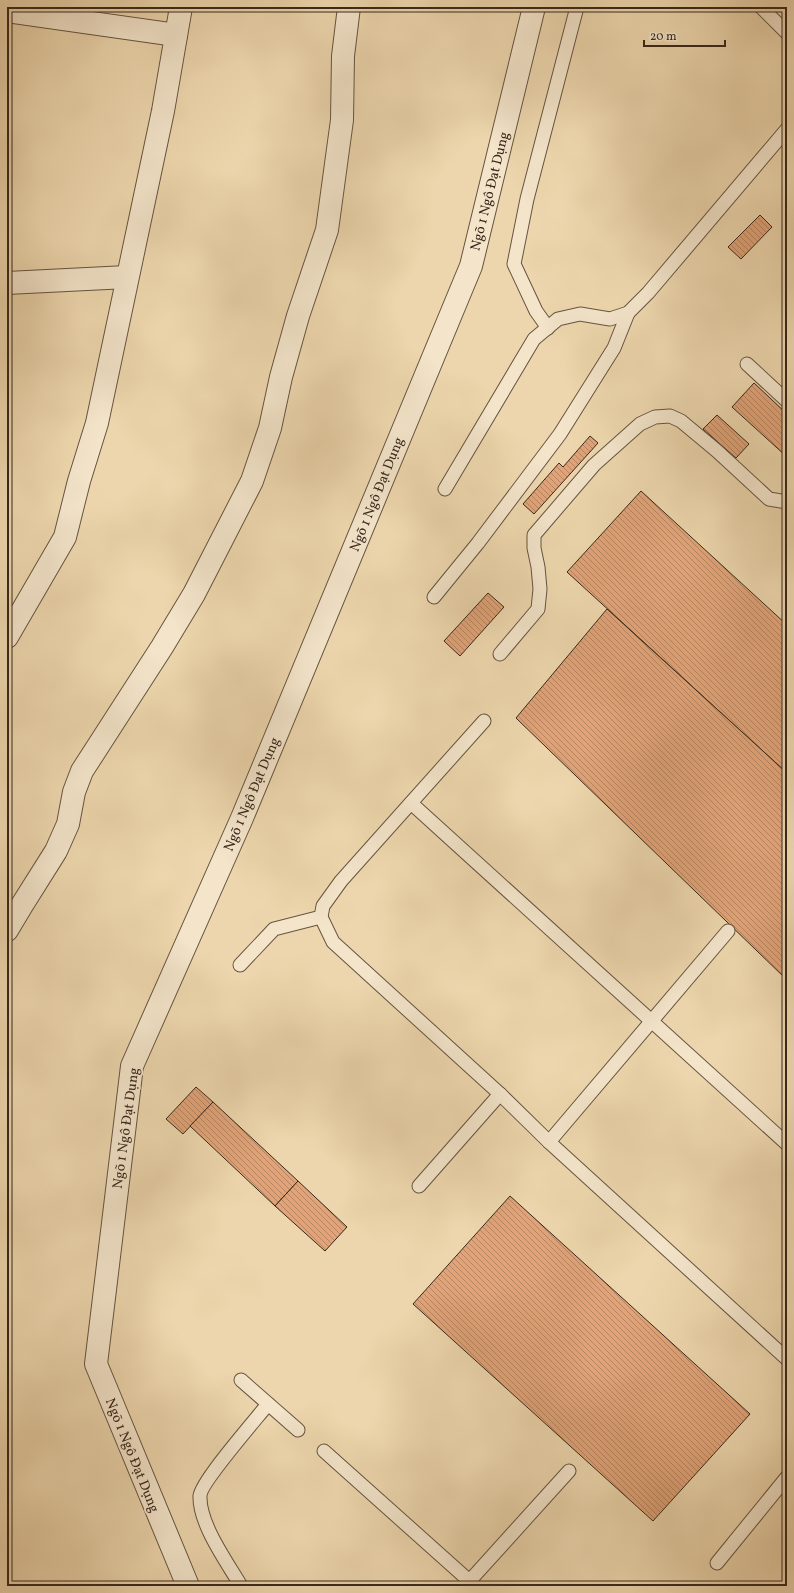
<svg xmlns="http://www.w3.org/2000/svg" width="794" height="1593" font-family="Vollkorn,serif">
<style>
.building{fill:url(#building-back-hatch);stroke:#38281c}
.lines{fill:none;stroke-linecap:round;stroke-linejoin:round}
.service-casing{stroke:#655440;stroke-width:15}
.minor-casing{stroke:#655440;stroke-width:24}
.service{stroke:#f3e4ca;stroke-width:13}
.minor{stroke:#f3e4ca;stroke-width:22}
.labels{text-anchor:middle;stroke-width:4;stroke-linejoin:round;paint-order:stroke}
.street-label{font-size:14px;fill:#38281c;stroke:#f3e4ca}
</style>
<defs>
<pattern id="building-back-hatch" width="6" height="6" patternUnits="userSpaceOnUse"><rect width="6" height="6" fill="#e1a377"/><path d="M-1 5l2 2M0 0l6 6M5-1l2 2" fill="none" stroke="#b78561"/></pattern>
</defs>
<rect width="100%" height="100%" fill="#edd6ad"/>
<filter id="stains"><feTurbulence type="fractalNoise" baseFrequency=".005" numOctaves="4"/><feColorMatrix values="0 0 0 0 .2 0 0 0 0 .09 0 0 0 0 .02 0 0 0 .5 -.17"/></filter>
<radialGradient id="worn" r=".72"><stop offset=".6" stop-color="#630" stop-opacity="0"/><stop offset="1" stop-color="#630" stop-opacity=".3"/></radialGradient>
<g class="building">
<path d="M 760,215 L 772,227 L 741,259 L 728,247 Z"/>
<path d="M 754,383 L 787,414 L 787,457 L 732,407 Z"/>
<path d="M 717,415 L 749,444 L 736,458 L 703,429 Z"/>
<path d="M 590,436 L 598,443 L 534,514 L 523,504 L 559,463 L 563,467 Z"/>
<path d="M 641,491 L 787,625 L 787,773 L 567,572 Z"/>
<path d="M 488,593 L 504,607 L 460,656 L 444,641 Z"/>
<path d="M 607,609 L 787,773 L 787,980 L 516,718 Z"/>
<path d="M 196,1087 L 213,1102 L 183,1134 L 166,1119 Z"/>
<path d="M 213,1102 L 298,1181 L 275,1206 L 190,1126 Z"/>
<path d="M 298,1181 L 347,1227 L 325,1251 L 275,1206 Z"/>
<path d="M 510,1196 L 750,1414 L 653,1521 L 413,1304 Z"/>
</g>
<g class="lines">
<g class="service-casing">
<g id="service">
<path d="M 761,7 L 787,33"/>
<path d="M 548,328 L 536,311 L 514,264 L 527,199 L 577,7"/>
<path d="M 747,364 L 787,401"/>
<path d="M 445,489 L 534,339 L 558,319 L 580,314 L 610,319 L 628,313 L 648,293 L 787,129"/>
<path d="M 434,597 L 478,543 L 560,434 L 614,348 L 628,313"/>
<path d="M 500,654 L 538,609 L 540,589 L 538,567 L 534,548 L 534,535 L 594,465 L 640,424 L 655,417 L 670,416 L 681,421 L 717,451 L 769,499 L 787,502"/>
<path d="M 484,721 L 341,881 L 323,906 L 321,917 L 333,942 L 500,1094 L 549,1142 L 787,1359"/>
<path d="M 411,803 L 787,1144"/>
<path d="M 240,965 L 274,929 L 321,917"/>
<path d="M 549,1142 L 728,931"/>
<path d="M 419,1186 L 500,1094"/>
<path d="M 241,1380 L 298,1430"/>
<path d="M 324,1451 L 475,1586"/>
<path d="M 717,1563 L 787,1477"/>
<path d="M 241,1586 C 227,1562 199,1524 200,1496 C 200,1483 257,1418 268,1404"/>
<path d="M 465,1586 L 569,1471"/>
</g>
</g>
<g class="minor-casing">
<g id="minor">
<path d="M 7,11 L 176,35"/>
<path d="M 7,283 L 127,277"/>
<path d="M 7,637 L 65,537 L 79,481 L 97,423 L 163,111 L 181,7"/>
<path d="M 7,930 L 22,905 L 56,851 L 68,824 L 74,792 L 82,771 L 162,647 L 194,594 L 252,481 L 270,428 L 281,377 L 298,316 L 327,230 L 342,120 L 343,56 L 349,7"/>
<path d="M 188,1586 L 96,1364 L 132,1066 L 242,818 L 471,266 L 534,7"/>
</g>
</g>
<use href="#service" class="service"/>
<use href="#minor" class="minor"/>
</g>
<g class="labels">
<g class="street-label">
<text transform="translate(489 191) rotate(-76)" y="5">Ngõ 1 Ngô Đạt Dụng</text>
<text transform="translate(376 494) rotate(-68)" y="5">Ngõ 1 Ngô Đạt Dụng</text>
<text transform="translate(251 794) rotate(-67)" y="5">Ngõ 1 Ngô Đạt Dụng</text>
<text transform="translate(125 1128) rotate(-82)" y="5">Ngõ 1 Ngô Đạt Dụng</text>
<text transform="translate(133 1455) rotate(68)" y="5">Ngõ 1 Ngô Đạt Dụng</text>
</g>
</g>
<rect width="794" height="1593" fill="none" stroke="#edd6ad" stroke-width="24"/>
<rect x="8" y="8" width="778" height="1577" fill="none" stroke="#38281c" stroke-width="2"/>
<rect x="12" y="12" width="770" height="1569" fill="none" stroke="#38281c"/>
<path d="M644 40v6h81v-6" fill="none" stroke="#38281c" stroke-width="2"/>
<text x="650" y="40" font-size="12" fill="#38281c" stroke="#f3e4ca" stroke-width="3" paint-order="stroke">20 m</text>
<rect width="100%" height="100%" filter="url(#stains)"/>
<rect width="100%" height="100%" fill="url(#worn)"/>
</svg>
